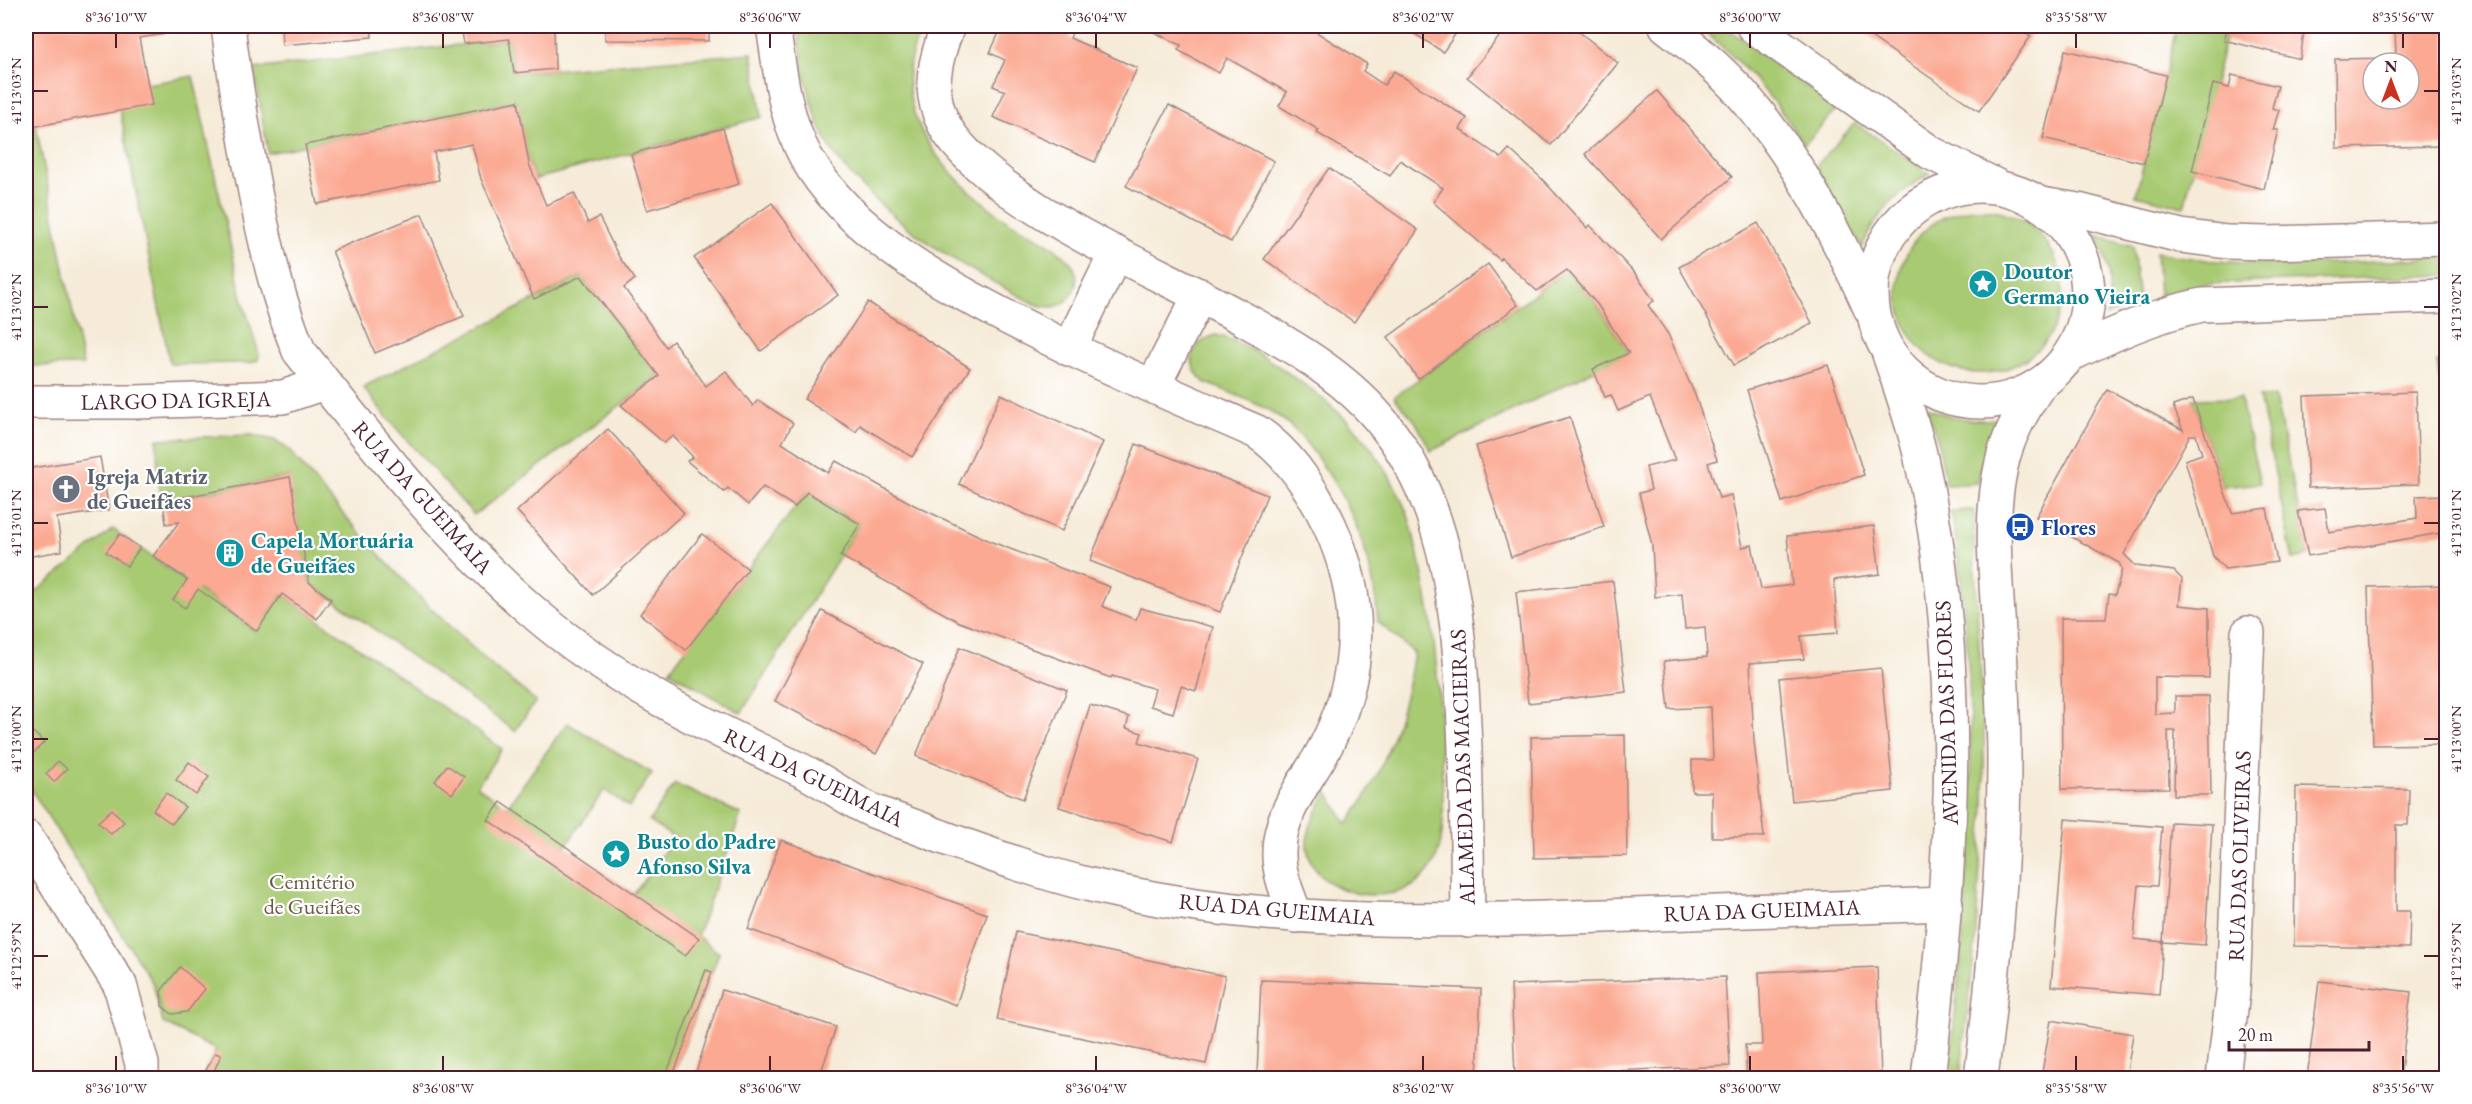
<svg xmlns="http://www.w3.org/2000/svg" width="2472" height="1104" font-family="'EB Garamond',serif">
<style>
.green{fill:#a8ca72;stroke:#79744e;stroke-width:1.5}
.building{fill:#fba992;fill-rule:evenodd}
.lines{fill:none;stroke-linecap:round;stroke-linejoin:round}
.minor-casing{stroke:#a08582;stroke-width:36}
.major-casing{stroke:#a08582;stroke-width:36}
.minor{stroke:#fff;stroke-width:33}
.major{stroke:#fff;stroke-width:33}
.ticks{fill:none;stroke:#4a1f2b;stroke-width:2}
.labels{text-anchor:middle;stroke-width:4.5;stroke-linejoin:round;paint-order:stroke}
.culture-label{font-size:22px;font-weight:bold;fill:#0d838f;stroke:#fff;text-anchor:start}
.street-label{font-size:22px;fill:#4a1f2b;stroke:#fff}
.worship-label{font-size:22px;font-weight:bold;fill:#5b616d;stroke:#fff;text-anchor:start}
.transit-label{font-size:22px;font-weight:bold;fill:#164399;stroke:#fff;text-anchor:start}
.park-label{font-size:22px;fill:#6b5b44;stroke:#fff}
.neatline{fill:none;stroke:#4a1f2b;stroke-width:2}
.ticks-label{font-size:15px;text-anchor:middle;fill:#4a1f2b}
</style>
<rect width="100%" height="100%" fill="#fff"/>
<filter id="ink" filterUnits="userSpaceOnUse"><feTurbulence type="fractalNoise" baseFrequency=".0167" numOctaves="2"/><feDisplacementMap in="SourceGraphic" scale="12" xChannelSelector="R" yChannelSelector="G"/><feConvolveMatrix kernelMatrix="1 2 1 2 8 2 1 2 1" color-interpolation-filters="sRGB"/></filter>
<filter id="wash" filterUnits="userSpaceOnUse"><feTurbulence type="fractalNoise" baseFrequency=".008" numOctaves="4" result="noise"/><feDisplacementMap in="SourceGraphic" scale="24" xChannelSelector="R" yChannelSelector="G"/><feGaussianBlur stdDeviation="1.35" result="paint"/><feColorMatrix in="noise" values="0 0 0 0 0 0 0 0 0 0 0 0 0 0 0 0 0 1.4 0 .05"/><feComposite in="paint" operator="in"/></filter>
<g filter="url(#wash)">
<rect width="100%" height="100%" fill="#f6ebd8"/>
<g class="green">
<path d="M 797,26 L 922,26 C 917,40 910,54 909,69 C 903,132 955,183 1002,217 C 1023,232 1053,242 1070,262 C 1083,276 1075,301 1057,306 C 1049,308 1042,306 1035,304 C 970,271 909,237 859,183 C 847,171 836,159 828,144 C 809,108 803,66 797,26 Z"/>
<path d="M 1698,26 L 1724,26 L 1837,109 L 1804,145 C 1775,98 1740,60 1698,26 Z"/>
<path d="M 2177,26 L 2228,26 L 2184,207 L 2136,195 Z"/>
<path d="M 509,39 L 514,73 L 752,53 L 762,117 L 536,179 L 529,164 L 517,101 L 268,153 L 254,69 Z"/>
<path d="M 193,76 L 242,298 L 259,354 L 258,360 L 251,363 L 170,364 L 120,111 L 148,84 Z"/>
<path d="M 1855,123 L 1930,174 C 1899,191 1875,213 1862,247 L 1816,166 Z"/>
<path d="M 36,126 L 83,365 L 26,366 L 26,128 Z"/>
<circle cx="1980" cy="291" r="82"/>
<path d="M 2096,235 L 2133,246 L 2139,302 L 2106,316 C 2112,287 2110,262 2096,235 Z"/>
<path d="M 2156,252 C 2250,272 2351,262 2446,257 L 2446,275 L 2205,284 L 2159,295 Z"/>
<path d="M 1567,270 L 1597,304 L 1629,353 L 1431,451 L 1415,421 L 1394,397 Z"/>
<path d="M 581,276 L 659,376 L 474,515 L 389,420 L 363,387 Z"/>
<path d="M 1216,335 C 1246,342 1277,365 1302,383 C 1326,401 1351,421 1369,445 C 1383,464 1396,486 1405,508 C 1411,520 1413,534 1416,547 C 1434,615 1440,684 1441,754 C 1442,784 1449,840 1432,866 C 1428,872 1420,881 1414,885 C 1379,906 1312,894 1307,847 C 1306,828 1319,808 1327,791 L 1347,824 C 1385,774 1404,714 1414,653 L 1378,622 C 1374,561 1355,510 1319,460 C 1307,443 1294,426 1275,414 C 1254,401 1228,392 1204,382 C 1184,363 1190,343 1216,335 Z"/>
<path d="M 2446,356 L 2446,424 L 2437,362 L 2443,362 Z"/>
<path d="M 2259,397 L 2275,397 L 2308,556 L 2293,559 Z"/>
<path d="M 2240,398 L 2260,483 L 2223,487 L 2193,399 Z"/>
<path d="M 1926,407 C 1950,418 1970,422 1996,419 L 1984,457 L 1978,483 L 1946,485 L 1938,441 Z"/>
<path d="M 252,435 L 274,440 L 288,449 C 364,540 441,628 536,701 L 515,731 L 309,582 L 289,477 L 163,501 L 158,481 L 157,439 Z"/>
<path d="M 807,492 L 860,524 L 741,713 L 669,671 Z"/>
<path d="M 1974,510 L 1974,551 L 1984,734 L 1984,805 L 1975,946 L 1960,1078 L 1948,1078 C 1970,889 1984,700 1951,511 Z"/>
<path d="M 113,529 L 256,631 L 282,594 L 502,749 L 477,786 L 507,807 L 567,723 L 652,773 L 629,807 L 604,790 L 565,847 L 634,894 L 674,838 L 649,821 L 675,784 L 741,814 L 697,936 L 719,953 L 672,1078 L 202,1078 L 216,1050 L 163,1023 L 153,984 L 26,781 L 26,600 Z"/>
</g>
<g id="blocks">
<g class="building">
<path d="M 26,26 L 169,26 L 165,34 L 139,38 L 152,105 L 26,128 Z"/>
<path d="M 281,26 L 371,26 L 372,37 L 282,45 Z"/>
<path d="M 461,26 L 554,26 L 555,69 L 514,73 L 509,39 L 464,44 Z"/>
<path d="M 605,26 L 709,26 L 709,41 L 605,40 Z"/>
<path d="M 1002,26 L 1068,26 L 1074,28 L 1070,38 L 1137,68 L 1095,162 L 993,117 L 1005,91 L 993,86 L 1005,60 L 990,53 Z"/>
<path d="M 1141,26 L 1307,26 L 1367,64 L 1363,71 L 1384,85 L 1394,71 L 1467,118 L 1460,129 L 1501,158 L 1509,149 L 1541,178 L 1587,228 L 1590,225 L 1637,276 L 1654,301 L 1648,305 L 1668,334 L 1695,395 L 1717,460 L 1708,463 L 1719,498 L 1731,495 L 1742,547 L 1752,545 L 1761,589 L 1792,585 L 1787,536 L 1874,526 L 1880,574 L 1834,580 L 1838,633 L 1801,636 L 1804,659 L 1750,663 L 1754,740 L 1764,837 L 1712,837 L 1712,792 L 1692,792 L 1692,760 L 1713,760 L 1711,707 L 1669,709 L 1664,661 L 1707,657 L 1705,627 L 1685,629 L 1682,594 L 1655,597 L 1652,545 L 1639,493 L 1651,490 L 1646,467 L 1675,460 L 1650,397 L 1618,411 L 1611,395 L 1605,397 L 1593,369 L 1629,353 L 1597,304 L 1567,270 L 1537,291 L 1501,258 L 1500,260 L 1433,202 L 1443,188 L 1400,160 L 1390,176 L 1317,133 L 1319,130 L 1279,106 L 1287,92 L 1227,58 L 1219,73 L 1178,50 L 1181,45 Z"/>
<path d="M 1402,26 L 1461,26 L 1443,52 Z"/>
<path d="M 1508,26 L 1572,26 L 1618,63 L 1551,145 L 1467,77 Z"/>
<path d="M 1855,26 L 2015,26 L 2031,36 L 1979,111 Z"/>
<path d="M 2228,26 L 2305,26 L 2300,59 L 2224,40 Z"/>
<path d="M 2395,26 L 2446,26 L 2446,146 L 2336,148 L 2335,59 L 2396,58 ZM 2373,63 L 2409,63 L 2409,99 L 2373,99 Z"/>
<path d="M 2065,50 L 2166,75 L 2144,163 L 2043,138 Z"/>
<path d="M 2232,75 L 2278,86 L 2272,108 L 2279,110 L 2273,130 L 2278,130 L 2264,189 L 2192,171 L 2213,84 L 2229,88 Z"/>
<path d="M 1657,91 L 1732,177 L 1661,239 L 1585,154 Z"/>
<path d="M 518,101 L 529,164 L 546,205 L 574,193 L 588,223 L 599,217 L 619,257 L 635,279 L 624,288 L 666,347 L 673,341 L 706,386 L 726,371 L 753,406 L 758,400 L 793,423 L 782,443 L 828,473 L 836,461 L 914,505 L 992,542 L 1110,587 L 1102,606 L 1136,620 L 1140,608 L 1213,627 L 1196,691 L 1181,686 L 1173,713 L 1150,706 L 1155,689 L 1112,676 L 1111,678 L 959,622 L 840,556 L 860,524 L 807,492 L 795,507 L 763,487 L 748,505 L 728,488 L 724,492 L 687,461 L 693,457 L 673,436 L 664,443 L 621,405 L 659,376 L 581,276 L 534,299 L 481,179 L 472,144 L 434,152 L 439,180 L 317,204 L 305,145 Z"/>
<path d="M 1169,105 L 1274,161 L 1231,242 L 1126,186 Z"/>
<path d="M 723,128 L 739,184 L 647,210 L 631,154 Z"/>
<path d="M 1329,168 L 1418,230 L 1354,322 L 1264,259 Z"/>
<path d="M 772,203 L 838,295 L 761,351 L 694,258 Z"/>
<path d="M 422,214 L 464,316 L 375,353 L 332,251 Z"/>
<path d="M 1758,223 L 1812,323 L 1734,365 L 1679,267 Z"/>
<path d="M 1488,264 L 1518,305 L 1418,379 L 1388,337 Z"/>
<path d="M 868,302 L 970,368 L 912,457 L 860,425 L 856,432 L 804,399 Z"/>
<path d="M 1828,365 L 1864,475 L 1782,502 L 1747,390 Z"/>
<path d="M 2107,389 L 2183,430 L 2173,406 L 2193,399 L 2232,513 L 2267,508 L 2277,562 L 2225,569 L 2213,556 L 2185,460 L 2202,454 L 2196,435 L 2190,435 L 2124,554 L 2136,566 L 2174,571 L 2182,579 L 2179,605 L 2209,608 L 2209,678 L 2155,677 L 2155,714 L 2175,713 L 2175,696 L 2209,696 L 2211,795 L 2174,795 L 2175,731 L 2168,731 L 2169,788 L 2062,789 L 2061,618 L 2106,618 L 2109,594 L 2115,595 L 2122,569 L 2119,563 L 2036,517 Z"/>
<path d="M 2416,392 L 2419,484 L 2308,488 L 2304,396 Z"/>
<path d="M 1001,394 L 1103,442 L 1062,531 L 959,484 Z"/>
<path d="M 1570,417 L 1604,527 L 1511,557 L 1476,446 Z"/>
<path d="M 608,429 L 684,513 L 593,595 L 517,511 Z"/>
<path d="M 1136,444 L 1267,495 L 1220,612 L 1090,561 Z"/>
<path d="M 100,457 L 109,510 L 57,518 L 62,551 L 26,557 L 26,469 Z"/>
<path d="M 290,477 L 309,582 L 331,599 L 317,619 L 282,594 L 257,631 L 198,589 L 185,608 L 173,600 L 187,580 L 153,556 L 179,522 L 166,524 L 163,501 Z"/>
<path d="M 2446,495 L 2446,532 L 2308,556 L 2298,511 L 2325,508 L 2329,532 L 2417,518 L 2416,496 Z"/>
<path d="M 120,534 L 140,548 L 127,566 L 106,552 Z"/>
<path d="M 702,534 L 748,569 L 686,650 L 640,614 Z"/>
<path d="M 1613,581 L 1626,692 L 1528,703 L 1516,592 Z"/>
<path d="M 2446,585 L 2446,744 L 2373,745 L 2368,587 Z"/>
<path d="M 822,611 L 923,664 L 876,754 L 775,701 Z"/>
<path d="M 960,647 L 1067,690 L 1023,799 L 916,756 Z"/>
<path d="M 1881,668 L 1893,791 L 1792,801 L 1779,678 Z"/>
<path d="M 1090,705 L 1129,717 L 1126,728 L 1142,733 L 1139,742 L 1198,759 L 1173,842 L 1059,807 Z"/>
<path d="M 26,726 L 44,742 L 28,759 L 26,756 Z"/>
<path d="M 1625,735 L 1627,856 L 1534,858 L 1531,737 Z"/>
<path d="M 58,761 L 67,769 L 54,782 L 46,774 Z"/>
<path d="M 189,762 L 209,777 L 196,795 L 176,780 Z"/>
<path d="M 447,765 L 464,777 L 452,794 L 435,781 Z"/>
<path d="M 2296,787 L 2409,789 L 2408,825 L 2396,825 L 2396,911 L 2410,911 L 2409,948 L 2294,946 Z"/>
<path d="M 166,793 L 185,807 L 172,824 L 153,810 Z"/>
<path d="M 501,802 L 699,938 L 685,956 L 488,820 Z"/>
<path d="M 112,809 L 124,822 L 111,834 L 98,822 Z"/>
<path d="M 2065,819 L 2162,827 L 2157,886 L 2139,885 L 2134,939 L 2163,942 L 2159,995 L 2051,986 Z"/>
<path d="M 2171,822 L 2212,824 L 2205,945 L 2163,942 Z"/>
<path d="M 781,840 L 987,914 L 956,1005 L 748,929 Z"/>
<path d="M 1016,932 L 1225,976 L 1206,1064 L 997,1020 Z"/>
<path d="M 180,967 L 205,989 L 187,1012 L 172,1014 L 162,1006 L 161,991 Z"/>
<path d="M 1877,967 L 1881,1078 L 1747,1078 L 1745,1045 L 1762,1045 L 1759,972 Z"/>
<path d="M 706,970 L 712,972 L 672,1078 L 665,1078 Z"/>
<path d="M 1725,977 L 1730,1066 L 1515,1075 L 1511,985 Z"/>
<path d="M 1261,980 L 1481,989 L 1477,1078 L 1361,1078 L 1257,1075 Z"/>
<path d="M 2319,981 L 2411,992 L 2400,1078 L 2307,1078 Z"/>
<path d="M 722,990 L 836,1027 L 819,1078 L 717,1078 L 696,1072 Z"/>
<path d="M 2051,1020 L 2133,1034 L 2126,1078 L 2041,1078 Z"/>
<path d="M 2445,1035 L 2446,1078 L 2440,1078 L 2443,1056 Z"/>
<path d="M 215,1053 L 221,1055 L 211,1078 L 202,1078 Z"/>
</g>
</g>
</g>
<g filter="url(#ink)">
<use href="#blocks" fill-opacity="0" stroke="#a08582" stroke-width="1.5"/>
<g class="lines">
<g class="minor-casing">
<g id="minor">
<path d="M 228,26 C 235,83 245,140 256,197 C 267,250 278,301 299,351 C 372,442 443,534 532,611 C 611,680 707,726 801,770 C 826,782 848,800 873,811 C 896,820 920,828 942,837 C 991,855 1041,873 1091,885 C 1259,926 1434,922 1605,916 C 1719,912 1832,908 1946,904"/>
<path d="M 773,26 C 780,70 784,117 806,157 C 851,236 947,287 1026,327 C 1101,365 1179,398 1257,432 C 1290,454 1312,489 1329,524 C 1366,604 1363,683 1318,760 C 1300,789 1278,819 1279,855 C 1279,876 1289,897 1296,916"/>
<path d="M 948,26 C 935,59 926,92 945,126 C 961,156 1010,192 1039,210 C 1106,252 1179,283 1249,322 C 1298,349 1351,381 1386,427 C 1451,511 1459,621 1464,724 C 1467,789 1467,855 1468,921"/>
<path d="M 1069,349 L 1116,253"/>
<path d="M 1153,386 L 1200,295"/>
<path d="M 26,402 L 136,402 L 283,397 L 324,383"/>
<path d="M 26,837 L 120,985 L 142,1064 L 142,1078"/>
<path d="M 2223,1078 L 2233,992 L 2248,633"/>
</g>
</g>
<g class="major-casing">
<g id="major">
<path d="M 1666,26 C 1692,46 1719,68 1741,93 C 1793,151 1838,236 1870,308"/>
<path d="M 1753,26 L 1931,153 L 1997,186"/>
<circle cx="1980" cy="294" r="108"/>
<path d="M 2041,204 L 2078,210 L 2181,236 L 2227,242 L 2267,243 L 2446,238"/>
<path d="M 1889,354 C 1900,387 1912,420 1920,454 C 1967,660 1952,871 1928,1078"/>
<path d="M 2070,355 C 2113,334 2155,315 2202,305 L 2446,296"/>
<path d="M 1981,1078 C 1994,974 2004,867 2004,761 C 2004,713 2001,664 1998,616 C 1995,566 1990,516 2001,467 C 2007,436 2023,410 2039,385"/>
</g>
</g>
<use href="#minor" class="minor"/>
<use href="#major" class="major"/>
</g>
</g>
<path class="ticks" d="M 116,33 L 116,48M 443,33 L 443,48M 770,33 L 770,48M 1096,33 L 1096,48M 1423,33 L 1423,48M 1750,33 L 1750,48M 2076,33 L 2076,48M 2403,33 L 2403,48M 33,91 L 48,91M 2424,91 L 2439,91M 33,307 L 48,307M 2424,307 L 2439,307M 33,523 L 48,523M 2424,523 L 2439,523M 33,739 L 48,739M 2424,739 L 2439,739M 33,956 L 48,956M 2424,956 L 2439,956M 116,1056 L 116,1071M 443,1056 L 443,1071M 770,1056 L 770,1071M 1096,1056 L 1096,1071M 1423,1056 L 1423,1071M 1750,1056 L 1750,1071M 2076,1056 L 2076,1071M 2403,1056 L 2403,1071"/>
<defs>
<g id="sight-disc" transform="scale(1.5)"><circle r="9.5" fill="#0f9aa8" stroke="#fff"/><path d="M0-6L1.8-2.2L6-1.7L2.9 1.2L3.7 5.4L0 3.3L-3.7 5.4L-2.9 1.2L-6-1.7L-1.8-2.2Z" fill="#fff"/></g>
<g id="church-disc" transform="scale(1.5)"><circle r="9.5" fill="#6b7280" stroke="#fff"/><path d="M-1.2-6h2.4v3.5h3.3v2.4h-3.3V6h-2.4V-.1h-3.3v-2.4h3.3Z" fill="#fff"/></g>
<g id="bus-disc" transform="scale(1.5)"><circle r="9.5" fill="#1a4fb4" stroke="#fff"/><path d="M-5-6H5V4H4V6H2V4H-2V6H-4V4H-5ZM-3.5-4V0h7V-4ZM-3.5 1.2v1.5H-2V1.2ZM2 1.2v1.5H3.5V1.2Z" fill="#fff"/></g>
<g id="building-disc" transform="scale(1.5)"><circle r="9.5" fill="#0f9aa8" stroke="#fff"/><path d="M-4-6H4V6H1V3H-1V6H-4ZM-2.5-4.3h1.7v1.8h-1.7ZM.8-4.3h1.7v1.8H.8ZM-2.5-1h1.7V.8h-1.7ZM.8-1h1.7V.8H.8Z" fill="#fff"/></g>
</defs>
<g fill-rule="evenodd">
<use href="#sight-disc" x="1983" y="284"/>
<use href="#church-disc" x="66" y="489"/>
<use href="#bus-disc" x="2020" y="527"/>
<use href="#building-disc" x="230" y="553"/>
<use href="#sight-disc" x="616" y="854"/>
</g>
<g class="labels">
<g class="culture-label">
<text x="2004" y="279">Doutor<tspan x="2004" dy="25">Germano Vieira</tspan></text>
<text x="251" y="548">Capela Mortuária<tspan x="251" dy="25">de Gueifães</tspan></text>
<text x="637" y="849">Busto do Padre<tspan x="637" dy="25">Afonso Silva</tspan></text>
</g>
<g class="street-label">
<text transform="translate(176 400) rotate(-1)" y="8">LARGO DA IGREJA</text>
<text transform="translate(423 497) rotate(48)" y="8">RUA DA GUEIMAIA</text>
<text transform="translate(1946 713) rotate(-92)" y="8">AVENIDA DAS FLORES</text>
<text transform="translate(1462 767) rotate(-92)" y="8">ALAMEDA DAS MACIEIRAS</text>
<text transform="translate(814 777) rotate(26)" y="8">RUA DA GUEIMAIA</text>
<text transform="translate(2239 856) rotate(-88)" y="8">RUA DAS OLIVEIRAS</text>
<text transform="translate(1277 909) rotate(5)" y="8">RUA DA GUEIMAIA</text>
<text transform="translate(1762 910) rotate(-2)" y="8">RUA DA GUEIMAIA</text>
</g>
<g class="worship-label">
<text x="87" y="484">Igreja Matriz<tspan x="87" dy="25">de Gueifães</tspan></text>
</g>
<g class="transit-label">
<text x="2041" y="535">Flores</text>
</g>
<g class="park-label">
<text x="312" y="889">Cemitério<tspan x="312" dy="25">de Gueifães</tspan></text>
</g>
</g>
<rect width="2472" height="1104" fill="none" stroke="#fff" stroke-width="66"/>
<g transform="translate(2391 81)"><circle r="28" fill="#ffffff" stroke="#b7a5aa" stroke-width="1.5"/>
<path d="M0-4.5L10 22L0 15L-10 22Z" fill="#c8321e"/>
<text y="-9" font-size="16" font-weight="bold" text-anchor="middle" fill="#4a1f2b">N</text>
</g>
<path d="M2229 1041v9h140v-9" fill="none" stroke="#4a1f2b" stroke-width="3"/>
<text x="2238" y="1041" font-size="18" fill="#4a1f2b" stroke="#ffffff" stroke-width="4.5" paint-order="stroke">20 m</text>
<rect x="33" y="33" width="2406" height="1038" class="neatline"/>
<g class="ticks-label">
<text x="116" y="22">8°36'10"W</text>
<text x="443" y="22">8°36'08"W</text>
<text x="770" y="22">8°36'06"W</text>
<text x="1096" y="22">8°36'04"W</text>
<text x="1423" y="22">8°36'02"W</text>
<text x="1750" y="22">8°36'00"W</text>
<text x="2076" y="22">8°35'58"W</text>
<text x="2403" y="22">8°35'56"W</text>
<text transform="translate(16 91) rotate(-90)" y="5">41°13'03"N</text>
<text transform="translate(2456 91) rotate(-90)" y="5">41°13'03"N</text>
<text transform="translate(16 307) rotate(-90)" y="5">41°13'02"N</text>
<text transform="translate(2456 307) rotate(-90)" y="5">41°13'02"N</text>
<text transform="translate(16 523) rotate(-90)" y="5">41°13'01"N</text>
<text transform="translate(2456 523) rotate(-90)" y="5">41°13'01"N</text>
<text transform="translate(16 739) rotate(-90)" y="5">41°13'00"N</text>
<text transform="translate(2456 739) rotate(-90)" y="5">41°13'00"N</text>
<text transform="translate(16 956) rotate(-90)" y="5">41°12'59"N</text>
<text transform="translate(2456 956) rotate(-90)" y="5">41°12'59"N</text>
<text x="116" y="1093">8°36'10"W</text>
<text x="443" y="1093">8°36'08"W</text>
<text x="770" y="1093">8°36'06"W</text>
<text x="1096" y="1093">8°36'04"W</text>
<text x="1423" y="1093">8°36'02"W</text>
<text x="1750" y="1093">8°36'00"W</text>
<text x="2076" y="1093">8°35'58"W</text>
<text x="2403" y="1093">8°35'56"W</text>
</g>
</svg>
